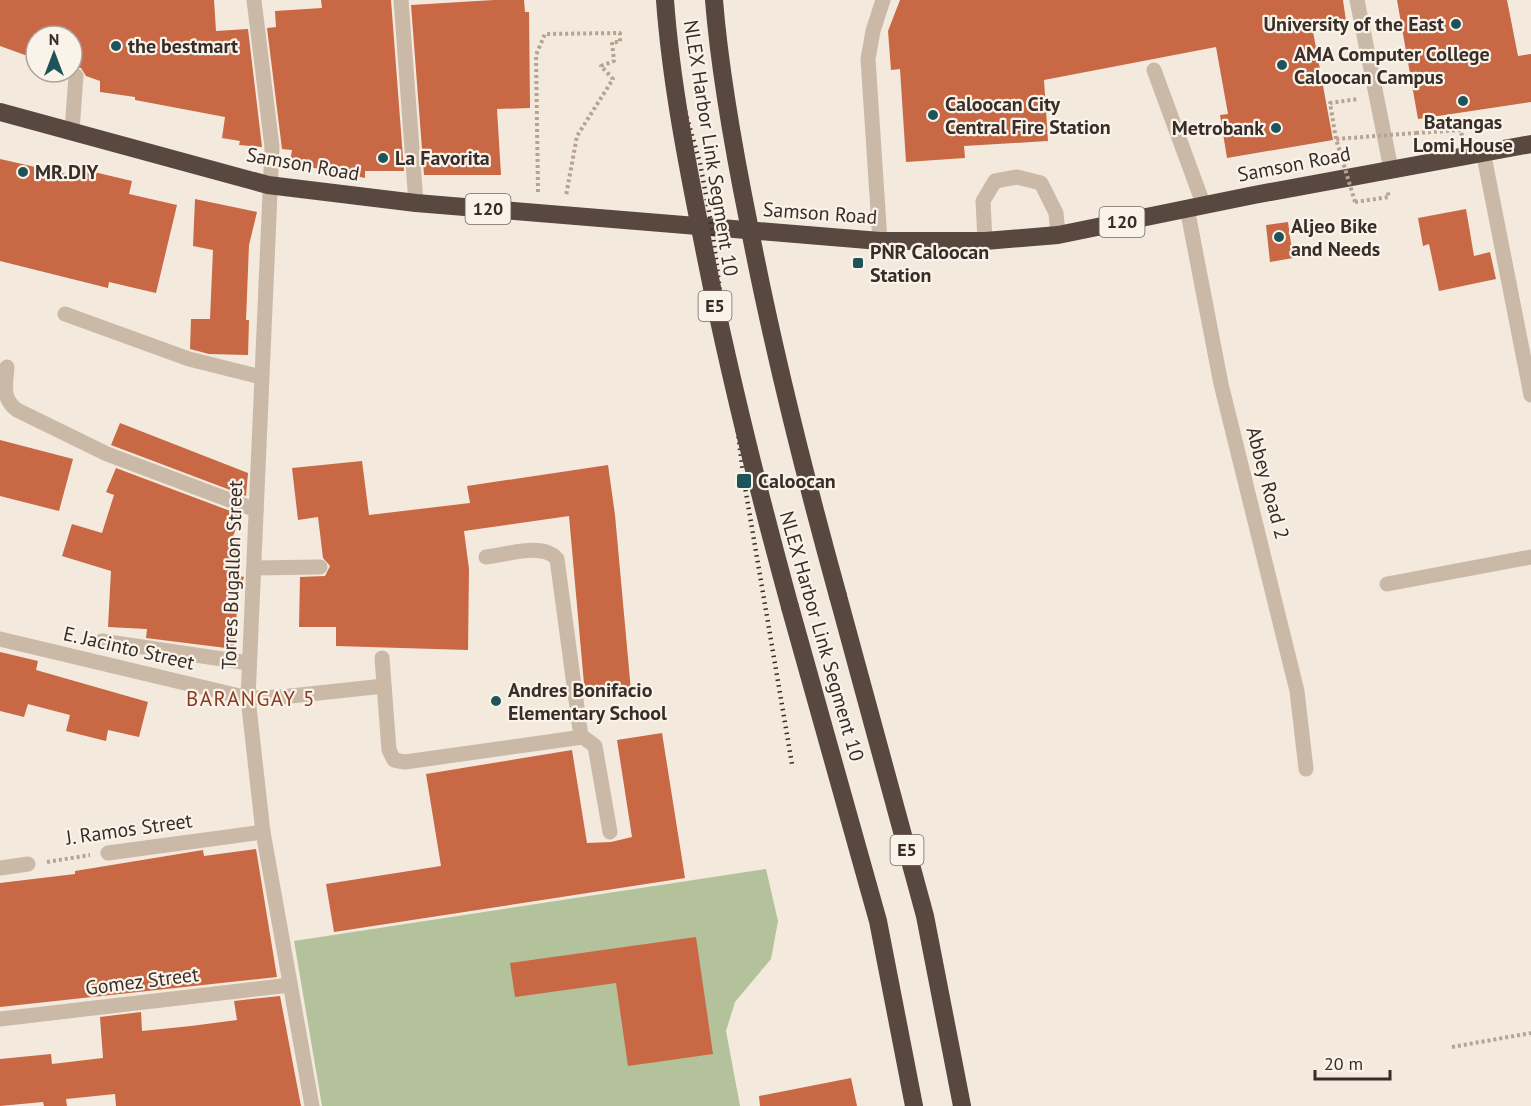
<svg xmlns="http://www.w3.org/2000/svg" width="1531" height="1106" font-family="'PT Sans',sans-serif">
<style>
.green{fill:#b4c29c}
.building{fill:#c96844}
.lines{fill:none;stroke-linecap:round;stroke-linejoin:round}
.path{stroke:#b7a392;stroke-width:4;stroke-dasharray:3 3;stroke-linecap:butt}
.minor{stroke:#cbb9a8;stroke-width:15}
.highway{stroke:#59483f;stroke-width:18}
.rail{stroke:#382d28;stroke-width:4.5;stroke-dasharray:1.5 4.5;stroke-linecap:butt}
.path-bridge{stroke:#b7a392;stroke-width:4;stroke-dasharray:3 3;stroke-linecap:butt}
.highway-bridge{stroke:#59483f;stroke-width:18}
.poi-dot{fill:#1c545a;stroke:#faf3e9;stroke-width:2}
.labels{text-anchor:middle;stroke-width:4.5;stroke-linejoin:round;paint-order:stroke}
.shield{fill:#faf3e9;stroke:#726862;stroke-width:1.5}
.shield-label{font-size:18px;font-weight:bold;fill:#382d28}
.poi-label{font-size:20px;font-weight:bold;fill:#382d28;stroke:#faf3e9;text-anchor:start}
.street-label{font-size:20px;fill:#382d28;stroke:#faf3e9}
.neighbourhood-label{font-size:21px;letter-spacing:1.5px;fill:#893b1f;stroke:#faf3e9}
</style>
<rect width="100%" height="100%" fill="#f3e9dc"/>
<path class="green" d="M 766,869 L 778,921 L 771,959 L 735,1002 L 726,1031 L 740,1106 L 322,1106 L 294,941 Z"/>
<g class="building">
<path d="M 0,0 L 214,0 L 216,31 L 248,29 L 262,147 L 239,145 L 240,141 L 222,138 L 225,117 L 135,100 L 135,97 L 100,92 L 100,81 L 86,76 L 81,68 L 72,67 L 72,36 L 36,36 L 36,59 L 0,46 Z"/>
<path d="M 321,0 L 391,0 L 404,171 L 365,171 L 365,178 L 290,163 L 292,150 L 282,149 L 267,28 L 276,27 L 275,11 L 322,8 Z"/>
<path d="M 494,0 L 524,0 L 525,12 L 529,12 L 530,108 L 497,109 L 501,175 L 424,175 L 411,5 Z"/>
<path d="M 900,0 L 1343,0 L 1346,21 L 1312,26 L 1333,140 L 1227,158 L 1220,115 L 1228,114 L 1216,47 L 1044,80 L 1048,141 L 964,146 L 965,158 L 906,162 L 900,69 L 891,70 L 888,31 Z"/>
<path d="M 1397,0 L 1507,0 L 1518,56 L 1531,54 L 1531,102 L 1418,119 Z"/>
<path d="M 0,159 L 75,176 L 77,168 L 132,181 L 129,194 L 177,205 L 156,293 L 109,282 L 108,288 L 0,261 Z"/>
<path d="M 195,199 L 257,212 L 249,245 L 246,320 L 249,320 L 248,355 L 209,354 L 190,349 L 191,319 L 210,319 L 213,250 L 193,246 Z"/>
<path d="M 1466,209 L 1474,256 L 1490,252 L 1496,279 L 1439,291 L 1429,244 L 1423,246 L 1418,218 Z"/>
<path d="M 1288,222 L 1293,258 L 1270,262 L 1266,225 Z"/>
<path d="M 120,423 L 248,473 L 246,496 L 111,445 Z"/>
<path d="M 0,440 L 73,459 L 59,511 L 0,496 Z"/>
<path d="M 362,461 L 369,515 L 470,503 L 467,486 L 608,465 L 615,515 L 631,691 L 585,695 L 569,516 L 464,531 L 469,569 L 468,650 L 336,646 L 336,627 L 299,627 L 300,577 L 325,576 L 330,566 L 323,558 L 318,517 L 298,520 L 292,468 Z"/>
<path d="M 116,468 L 241,515 L 232,539 L 240,542 L 230,573 L 244,577 L 238,596 L 234,649 L 146,638 L 147,629 L 108,627 L 111,571 L 62,556 L 72,524 L 102,533 L 114,495 L 106,492 Z"/>
<path d="M 0,652 L 38,661 L 36,670 L 148,702 L 139,737 L 108,730 L 106,741 L 66,731 L 70,715 L 28,704 L 24,717 L 0,711 Z"/>
<path d="M 662,733 L 685,878 L 334,932 L 326,884 L 441,866 L 426,774 L 572,750 L 587,843 L 611,842 L 632,837 L 617,740 Z"/>
<path d="M 256,849 L 277,977 L 0,1007 L 0,883 L 75,874 L 75,871 L 203,850 L 204,856 Z"/>
<path d="M 696,937 L 713,1054 L 628,1066 L 616,983 L 515,997 L 510,963 Z"/>
<path d="M 280,996 L 301,1106 L 116,1106 L 115,1094 L 66,1099 L 67,1106 L 44,1106 L 43,1102 L 0,1106 L 0,1059 L 51,1054 L 52,1064 L 103,1058 L 100,1017 L 141,1012 L 142,1031 L 191,1026 L 237,1020 L 234,1001 Z"/>
<path d="M 851,1078 L 857,1106 L 760,1106 L 759,1096 Z"/>
</g>
<g class="lines">
<g class="path">
<path d="M 1416,133 L 1461,130 L 1462,137"/>
<path d="M 1336,139 L 1330,103 L 1358,99"/>
<path d="M 538,192 L 536,55 L 545,34 L 620,33 L 620,42 L 612,42 L 614,61 L 601,66 L 613,79 L 577,136 L 566,196"/>
<path d="M 1355,202 L 1389,197 L 1387,190"/>
<path d="M 47,862 L 90,855"/>
<path d="M 1452,1047 L 1531,1033"/>
</g>
<g class="minor">
<path d="M 254,0 L 272,147 L 248,698 L 263,832 L 312,1106"/>
<path d="M 401,0 L 416,203"/>
<path d="M 1357,0 L 1391,169"/>
<path d="M 1154,70 L 1204,206"/>
<path d="M 72,131 L 76,76"/>
<path d="M 1483,151 L 1531,395"/>
<path d="M 1187,208 L 1221,384 L 1297,691 L 1306,769"/>
<path d="M 880,241 L 868,59 L 873,31 L 883,0"/>
<path d="M 985,241 L 983,201 L 995,181 L 1017,177 L 1041,183 L 1056,213 L 1058,235"/>
<path d="M 65,314 L 189,359 L 261,377"/>
<path d="M 7,367 C 6,384 1,398 17,410 L 107,454 L 256,510"/>
<path d="M 486,557 C 507,555 542,542 557,559 L 581,737"/>
<path d="M 254,568 L 320,567"/>
<path d="M 1387,584 L 1531,557"/>
<path d="M 0,639 L 248,698 L 281,697 L 384,686"/>
<path d="M 102,641 L 249,663"/>
<path d="M 382,658 L 389,750 L 394,760 L 405,762 L 583,737 L 595,746 L 610,832"/>
<path d="M 108,853 L 263,832"/>
<path d="M 0,868 L 28,864"/>
<path d="M 0,1019 L 290,985"/>
</g>
<g class="highway">
<path d="M 0,112 L 268,185 L 416,203 L 880,241 L 985,241 L 1058,235 L 1254,195 L 1531,144"/>
<path d="M 838,596 L 925,916 L 962,1106"/>
<path d="M 790,607 L 878,921 L 914,1106"/>
</g>
<path class="rail" d="M 661,0 L 678,87 L 700,163 L 712,228 L 744,481 L 792,764"/>
<path class="path-bridge" d="M 1355,202 L 1336,139 L 1416,133"/>
<g class="highway-bridge">
<path d="M 665,0 C 671,82 687,163 703,243 C 727,366 757,486 790,607"/>
<path d="M 714,0 C 720,75 734,151 749,225 C 773,350 804,473 838,596"/>
</g>
</g>
<g class="poi-dot">
<circle cx="1456" cy="24" r="6"/>
<circle cx="116" cy="46" r="6"/>
<circle cx="1282" cy="65" r="6"/>
<circle cx="1463" cy="101" r="6"/>
<circle cx="933" cy="115" r="6"/>
<circle cx="1276" cy="128" r="6"/>
<circle cx="383" cy="158" r="6"/>
<circle cx="23" cy="172" r="6"/>
<circle cx="1279" cy="237" r="6"/>
<rect x="852" y="257" width="12" height="12" rx="3"/>
<rect x="736" y="473" width="16" height="16" rx="3"/>
<circle cx="496" cy="701" r="6"/>
</g>
<g class="labels">
<g class="shield">
<rect x="465.5" y="194" width="45" height="30" rx="4.5"/>
<rect x="1099.5" y="207" width="45" height="30" rx="4.5"/>
<rect x="698.5" y="291" width="33" height="30" rx="4.5"/>
<rect x="890.5" y="835" width="33" height="30" rx="4.5"/>
</g>
<g class="shield-label">
<text x="488" y="215">120</text>
<text x="1122" y="228">120</text>
<text x="715" y="312">E5</text>
<text x="907" y="856">E5</text>
</g>
<g class="poi-label">
<text x="1444" y="31" text-anchor="end">University of the East</text>
<text x="128" y="53">the bestmart</text>
<text x="1294" y="61">AMA Computer College<tspan x="1294" dy="23">Caloocan Campus</tspan></text>
<text x="945" y="111">Caloocan City<tspan x="945" dy="23">Central Fire Station</tspan></text>
<text x="1463" y="129" text-anchor="middle">Batangas<tspan x="1463" dy="23">Lomi House</tspan></text>
<text x="1264" y="135" text-anchor="end">Metrobank</text>
<text x="395" y="165">La Favorita</text>
<text x="35" y="179">MR.DIY</text>
<text x="1291" y="233">Aljeo Bike<tspan x="1291" dy="23">and Needs</tspan></text>
<text x="870" y="259">PNR Caloocan<tspan x="870" dy="23">Station</tspan></text>
<text x="758" y="488">Caloocan</text>
<text x="508" y="697">Andres Bonifacio<tspan x="508" dy="23">Elementary School</tspan></text>
</g>
<g class="street-label">
<text transform="translate(711 148) rotate(81)" y="7">NLEX Harbor Link Segment 10</text>
<text transform="translate(303 164) rotate(10)" y="7">Samson Road</text>
<text transform="translate(1294 164) rotate(-11)" y="7">Samson Road</text>
<text transform="translate(820 213) rotate(4)" y="7">Samson Road</text>
<text transform="translate(1268 483) rotate(75)" y="7">Abbey Road 2</text>
<text transform="translate(232 575) rotate(-88)" y="7">Torres Bugallon Street</text>
<text transform="translate(822 636) rotate(74)" y="7">NLEX Harbor Link Segment 10</text>
<text transform="translate(129 648) rotate(13)" y="7">E. Jacinto Street</text>
<text transform="translate(129 829) rotate(-8)" y="7">J. Ramos Street</text>
<text transform="translate(142 981) rotate(-7)" y="7">Gomez Street</text>
</g>
<g class="neighbourhood-label">
<text x="251" y="706">BARANGAY 5</text>
</g>
</g>
<g transform="translate(54 54)"><circle r="28" fill="#faf3e9" stroke="#aca49c" stroke-width="1.5"/>
<path d="M0-4.5L10 22L0 15L-10 22Z" fill="#1c545a"/>
<text y="-9" font-size="16" font-weight="bold" text-anchor="middle" fill="#382d28">N</text>
</g>
<path d="M1315 1070v9h75v-9" fill="none" stroke="#382d28" stroke-width="3"/>
<text x="1324" y="1070" font-size="18" fill="#382d28" stroke="#faf3e9" stroke-width="4.5" paint-order="stroke">20 m</text>
</svg>
